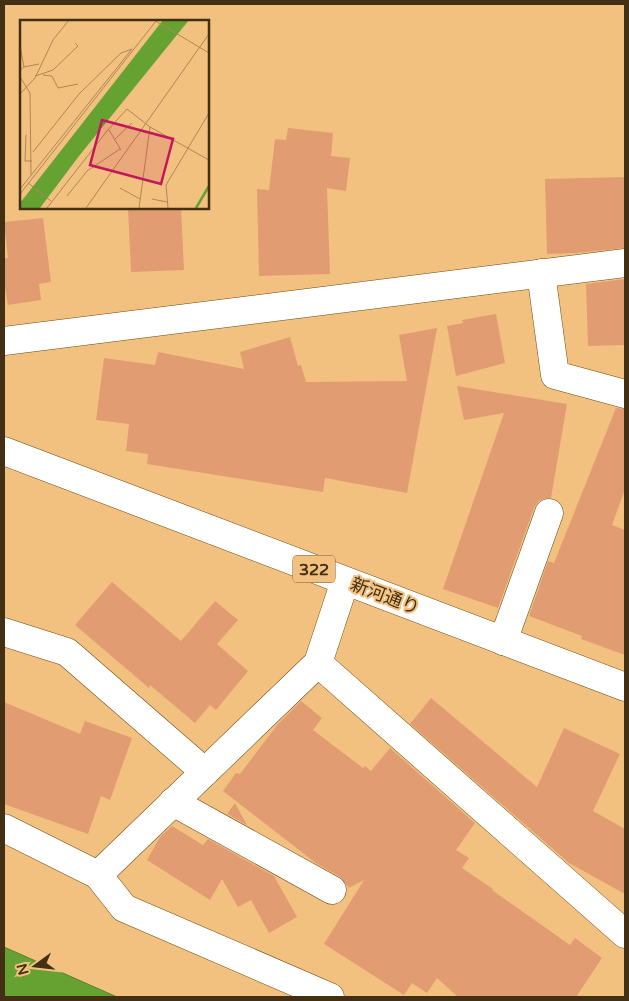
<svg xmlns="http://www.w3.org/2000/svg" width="629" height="1001" font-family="'Varela Round','Noto Sans JP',sans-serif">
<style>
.water{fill:#65a232;stroke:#5b8029}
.building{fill:#e19d71}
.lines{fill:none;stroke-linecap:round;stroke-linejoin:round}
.minor-casing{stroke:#6b4914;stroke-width:29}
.tertiary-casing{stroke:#6b4914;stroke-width:29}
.trunk-casing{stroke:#6b4914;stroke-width:29}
.minor{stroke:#fff;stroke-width:28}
.tertiary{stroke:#fff;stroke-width:28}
.trunk{stroke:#fff;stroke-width:28}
.labels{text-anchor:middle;stroke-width:4;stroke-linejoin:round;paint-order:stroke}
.shield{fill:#f3c17f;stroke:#785b34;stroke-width:1}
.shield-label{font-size:16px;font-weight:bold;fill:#432f14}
.street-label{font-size:18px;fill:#432f14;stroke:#f3c17f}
.inset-river{fill:none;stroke:#65a232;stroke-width:2.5}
.inset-road{fill:none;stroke:#ad8754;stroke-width:1}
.view{fill:#c2185b;fill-opacity:0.15;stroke:#c2185b;stroke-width:2.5}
.inset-edge{fill:none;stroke:#432f14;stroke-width:2.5}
</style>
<rect width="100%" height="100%" fill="#f3c17f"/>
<path class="water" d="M 4,947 L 117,997 L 4,997 Z"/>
<g class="building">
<path d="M 288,128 L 333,133 L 331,156 L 350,158 L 346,191 L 327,188 L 330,274 L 259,276 L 257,189 L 269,190 L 275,139 L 286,140 Z"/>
<path d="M 625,177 L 625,248 L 576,253 L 547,254 L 545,179 Z"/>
<path d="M 128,208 L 181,208 L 184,270 L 131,272 Z"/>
<path d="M 43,218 L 51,282 L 39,284 L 41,300 L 8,305 L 4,282 L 4,258 L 8,258 L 4,222 Z"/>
<path d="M 625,279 L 625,345 L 588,346 L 586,284 Z"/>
<path d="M 496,314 L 505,363 L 456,376 L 447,326 L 463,323 L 462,320 Z"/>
<path d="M 437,328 L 407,493 L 325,478 L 323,492 L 147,464 L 148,454 L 126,451 L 129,424 L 96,420 L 104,358 L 155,365 L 158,352 L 244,369 L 240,352 L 290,337 L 298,366 L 301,365 L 306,382 L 407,381 L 399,335 Z"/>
<path d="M 457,386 L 567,404 L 551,498 L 546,498 L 539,501 L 534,508 L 498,608 L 443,589 L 504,413 L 464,420 Z"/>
<path d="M 616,408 L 625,409 L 625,489 L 612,525 L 625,530 L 625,655 L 581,639 L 582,636 L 529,616 L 548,561 L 554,563 Z"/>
<path d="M 112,582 L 181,641 L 215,601 L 238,620 L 217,644 L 248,671 L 216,710 L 210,705 L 195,723 L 150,685 L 149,688 L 75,625 Z"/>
<path d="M 431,698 L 537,787 L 564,728 L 620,754 L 593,811 L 625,829 L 625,894 L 569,863 L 410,724 Z"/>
<path d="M 301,701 L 322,718 L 313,730 L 363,768 L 365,766 L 371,771 L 390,748 L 475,823 L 456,850 L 469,858 L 462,868 L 493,889 L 492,890 L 570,945 L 575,938 L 602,958 L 576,997 L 458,997 L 437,978 L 427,993 L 412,983 L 404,995 L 324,944 L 364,880 L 349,888 L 340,877 L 317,864 L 223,791 L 236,773 L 240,774 L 278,724 Z"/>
<path d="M 4,702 L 80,734 L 85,721 L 132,738 L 110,800 L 101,796 L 88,834 L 4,804 Z"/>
<path d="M 235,803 L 247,825 L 227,814 Z"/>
<path d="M 172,826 L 203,845 L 208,839 L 274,876 L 297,917 L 269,933 L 251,900 L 238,907 L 222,879 L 210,900 L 147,860 L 160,837 Z"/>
</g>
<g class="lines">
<g class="minor-casing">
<g id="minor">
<path d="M 541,273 L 555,375 L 625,394"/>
<path d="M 4,632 L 67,652 L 205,772"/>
<path d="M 503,641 L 549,513"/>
<path d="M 318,663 L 625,934"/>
<path d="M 173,802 L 332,890"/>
<path d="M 4,828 L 98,875 L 124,908 L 330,997"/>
<path d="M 98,875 L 318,663 L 345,581"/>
</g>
</g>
<g class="tertiary-casing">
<path id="tertiary" d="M 4,341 L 625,263"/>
</g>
<g class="trunk-casing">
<path id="trunk" d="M 4,451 L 625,687"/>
</g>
<use href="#minor" class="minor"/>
<use href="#tertiary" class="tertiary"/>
<use href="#trunk" class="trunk"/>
</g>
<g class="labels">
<rect class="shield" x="293" y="555.5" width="42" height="27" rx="4"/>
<g class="shield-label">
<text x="314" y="575">322</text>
</g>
<g class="street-label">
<text transform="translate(385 596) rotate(21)" y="6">新河通り</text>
</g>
</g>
<g transform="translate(20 20)">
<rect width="189" height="189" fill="#f3c17f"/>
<path d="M 143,0 L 169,0 L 59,136 L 20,188 L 0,188 L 0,183 Z" fill="#65a232"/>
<path class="inset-river" d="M 176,188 L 189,166"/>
<path class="inset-road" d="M 134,0 L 189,33M 0,26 L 4,47 L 0,50M 4,47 L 19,44M 23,55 L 32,56 L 38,68 L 58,64M 15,56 L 33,50 L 58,26 L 55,23M 0,57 L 10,73 L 11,155M 0,74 L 15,58 L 33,20 L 49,0M 130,107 L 189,140M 89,110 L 101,130M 6,115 L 5,141 L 12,141M 95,119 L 112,103M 13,132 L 59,74 L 101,33 L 112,29M 8,163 L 31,181M 100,168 L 120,179M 0,169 L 112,29M 0,174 L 136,1M 47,176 L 67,151 L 100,129M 132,179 L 147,182M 27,188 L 87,111 L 107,89 L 130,107 L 119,188M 66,188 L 189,14M 148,188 L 146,165 L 189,93"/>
<path class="view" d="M 82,100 L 153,119 L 141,164 L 70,145 Z"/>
<rect width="189" height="189" class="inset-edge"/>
</g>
<rect width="629" height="1001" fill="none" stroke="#432f14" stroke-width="10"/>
<g transform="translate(35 966) rotate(255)" stroke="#f3c17f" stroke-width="4" paint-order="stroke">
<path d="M0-4L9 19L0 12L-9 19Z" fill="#432f14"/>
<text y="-8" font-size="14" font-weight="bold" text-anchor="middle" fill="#432f14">N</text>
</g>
</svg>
